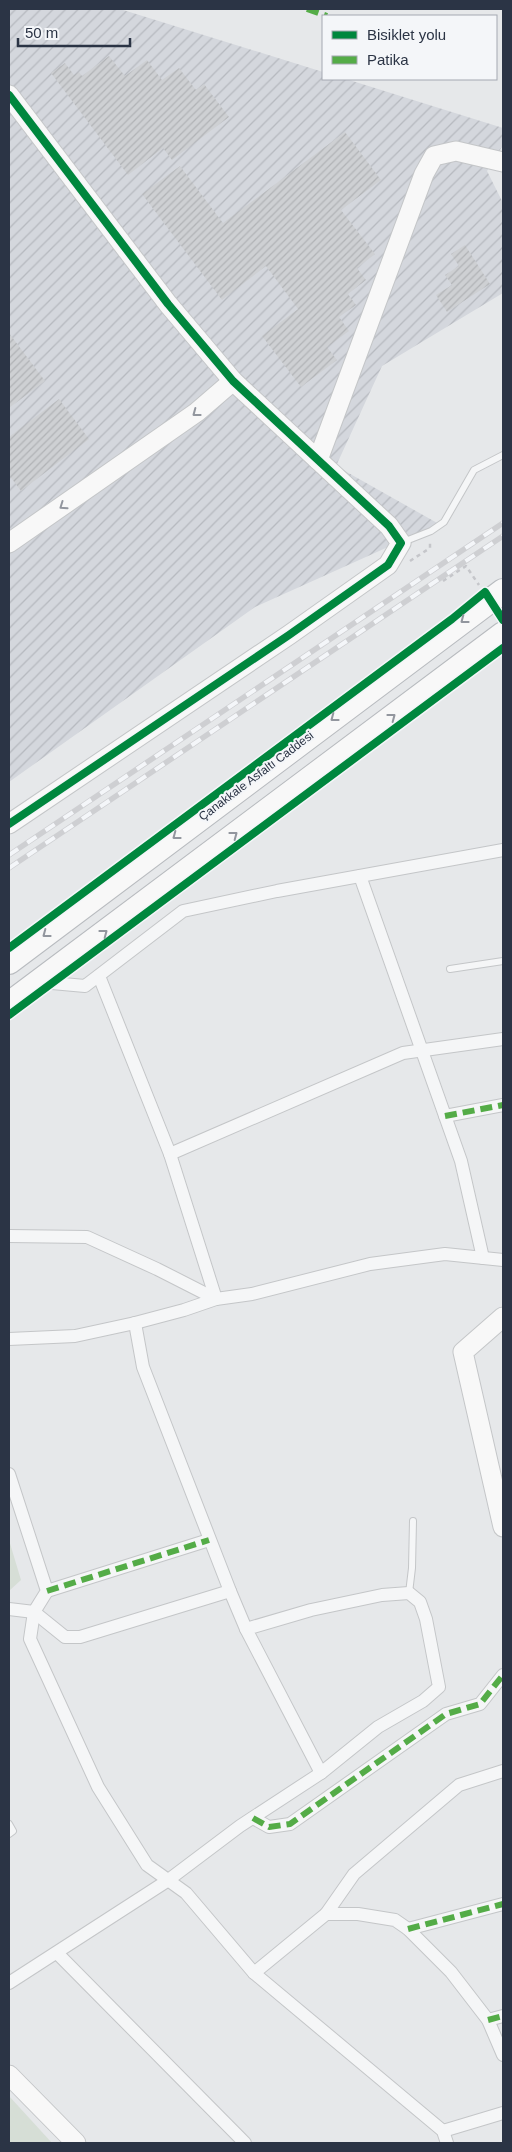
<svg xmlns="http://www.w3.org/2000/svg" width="512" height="2152" font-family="Arial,sans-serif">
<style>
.industrial{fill:url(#industrial-furrows)}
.green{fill:#d6ded6}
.building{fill:url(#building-hatch)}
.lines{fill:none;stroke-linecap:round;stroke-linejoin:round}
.lane-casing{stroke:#c4c6c8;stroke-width:8}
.street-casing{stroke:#c4c6c8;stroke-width:14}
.secondary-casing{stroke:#c4c6c8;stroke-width:21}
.highway-casing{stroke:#b8bbbf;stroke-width:26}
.path{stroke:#c5c6ca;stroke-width:2.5;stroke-dasharray:4 4;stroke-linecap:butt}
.lane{stroke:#f5f6f7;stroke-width:6}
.street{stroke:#f5f6f7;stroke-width:12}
.secondary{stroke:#f8f8f8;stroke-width:19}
.highway{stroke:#f8f8f8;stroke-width:24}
.rail-casing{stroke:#cecfd2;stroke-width:5.5}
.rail{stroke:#f4f6f9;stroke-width:4;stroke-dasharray:11;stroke-linecap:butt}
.quiet{stroke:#54ac47;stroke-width:6;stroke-dasharray:12 6;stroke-linecap:butt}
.cycleway-casing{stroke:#f4f6f9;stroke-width:11}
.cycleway{stroke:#00873e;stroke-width:8}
.oneway{stroke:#92969e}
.labels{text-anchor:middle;stroke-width:4;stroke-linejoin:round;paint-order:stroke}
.street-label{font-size:12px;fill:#2b3445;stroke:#f4f6f9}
</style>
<defs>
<pattern id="industrial-furrows" width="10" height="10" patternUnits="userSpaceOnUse" patternTransform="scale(1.25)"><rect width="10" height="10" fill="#d4d7dd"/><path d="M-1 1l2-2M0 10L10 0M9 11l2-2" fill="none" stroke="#b6b9bf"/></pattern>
<pattern id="building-hatch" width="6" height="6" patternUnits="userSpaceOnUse" patternTransform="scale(1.25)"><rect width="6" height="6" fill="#ced0d3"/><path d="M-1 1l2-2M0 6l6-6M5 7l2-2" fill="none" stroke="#b1b3b6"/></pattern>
</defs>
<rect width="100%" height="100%" fill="#e6e8ea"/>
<path class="industrial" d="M 9,9 L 120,9 L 323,72 L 323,79 L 346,79 L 503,128 L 503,145 L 487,171 L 503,203 L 503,293 L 382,366 L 336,466 L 439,524 L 255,607 L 9,782 Z"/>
<g class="green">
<path d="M 9,1540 L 21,1580 L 9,1591 Z"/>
<path d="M 9,2096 L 52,2143 L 9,2143 Z"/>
</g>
<g class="building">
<path d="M 109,56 L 125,76 L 147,60 L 162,80 L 179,68 L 196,90 L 204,84 L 229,117 L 172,160 L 163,148 L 128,175 L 51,73 L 65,63 L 74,75 L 79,72 L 82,76 Z"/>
<path d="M 345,132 L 381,180 L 341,210 L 375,254 L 357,268 L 366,280 L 348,294 L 356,305 L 339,317 L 349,331 L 327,347 L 337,360 L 301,387 L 262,336 L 298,309 L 266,266 L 222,300 L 142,194 L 180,166 L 223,223 Z"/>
<path d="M 465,245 L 490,284 L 447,312 L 436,295 L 452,285 L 445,275 L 459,266 L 451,254 Z"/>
<path d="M 9,333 L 45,381 L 9,408 Z"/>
<path d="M 59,399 L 89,439 L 21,491 L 9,475 L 9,437 Z"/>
</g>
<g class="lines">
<g class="lane-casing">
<g id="lane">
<path d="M 403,542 L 431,531 L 444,522 L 474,470 L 503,455"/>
<path d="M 450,969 L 503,961"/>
<path d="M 409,1593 L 412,1568 L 413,1521"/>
<path d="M 9,1824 L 13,1831 L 9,1834"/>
</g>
</g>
<g class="street-casing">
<g id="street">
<path d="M 360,876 L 461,1161 L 483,1258"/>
<path d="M 41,982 L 85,986 L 183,911 L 277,891 L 503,850"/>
<path d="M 445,1116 L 503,1105"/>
<path d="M 170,1154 L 403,1053 L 503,1039"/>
<path d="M 9,1236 L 87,1237 L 157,1269 L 216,1299 L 252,1294 L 370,1264 L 445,1254 L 503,1260"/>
<path d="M 135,1323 L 143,1367 L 230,1591 L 246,1629 L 321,1773"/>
<path d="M 9,1339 L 75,1336 L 135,1323 L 184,1310 L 216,1299 L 170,1154 L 99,976"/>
<path d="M 9,1474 L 47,1591 L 34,1612 L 30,1639 L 98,1787 L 147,1865 L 186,1893 L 254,1973 L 443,2131 L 447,2143"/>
<path d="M 47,1591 L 209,1540"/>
<path d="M 9,1609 L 34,1612 L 65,1637 L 80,1637 L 230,1591"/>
<path d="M 253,1818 L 269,1827 L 290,1824 L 446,1714 L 480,1704 L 503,1675"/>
<path d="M 326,1914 L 354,1874 L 459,1785 L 503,1771"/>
<path d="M 408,1929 L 503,1904"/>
<path d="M 57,1953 L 245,2143"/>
<path d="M 254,1973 L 326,1914 L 358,1914 L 395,1920 L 408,1929 L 451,1972 L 488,2020 L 503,2055"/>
<path d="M 9,1983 L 167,1881 L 240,1826 L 321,1773 L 378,1727 L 423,1701 L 439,1687 L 426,1619 L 420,1602 L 409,1593 L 382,1595 L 311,1610 L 246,1629"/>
<path d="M 488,2020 L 503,2016"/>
<path d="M 443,2131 L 503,2113"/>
</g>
</g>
<g class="secondary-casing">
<g id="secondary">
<path d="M 9,95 L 168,304 L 233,381 L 389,526 L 401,543 L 388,565 L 289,635 L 9,824"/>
<path d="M 318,460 L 424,174 L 434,156 L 456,151 L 503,162"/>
<path d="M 9,543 L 197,412 L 233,381"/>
<path d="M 503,1317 L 463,1352 L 503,1527"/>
<path d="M 9,2075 L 76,2143"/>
</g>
</g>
<g class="highway-casing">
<g id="highway">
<path d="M 9,962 L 503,591"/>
<path d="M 9,1004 L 503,634"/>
</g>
</g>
<g class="path">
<path d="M 410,561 L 430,548 L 430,542"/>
<path d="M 443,581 L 466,566 L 479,585"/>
</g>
<use href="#lane" class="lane"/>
<use href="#street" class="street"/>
<use href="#secondary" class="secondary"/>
<use href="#highway" class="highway"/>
<g class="rail-casing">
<g id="rail">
<path d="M 9,855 L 503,523"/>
<path d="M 9,868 L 503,536"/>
</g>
</g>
<use href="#rail" class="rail"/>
<g class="quiet">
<path d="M 307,9 L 327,16"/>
<path d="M 445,1116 L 503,1105"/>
<path d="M 47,1591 L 209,1540"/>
<path d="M 253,1818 L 269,1827 L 290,1824 L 446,1714 L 480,1704 L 503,1675"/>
<path d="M 408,1929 L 503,1904"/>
<path d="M 488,2020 L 503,2016"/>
</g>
<g class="cycleway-casing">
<g id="cycleway">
<path d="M 9,95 L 168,304 L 233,381 L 389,526 L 401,543 L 388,565 L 289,635 L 9,824"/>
<path d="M 9,948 L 452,619 L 485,592 L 503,620"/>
<path d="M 9,1015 L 503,648"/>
</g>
</g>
<use href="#cycleway" class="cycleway"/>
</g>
<defs><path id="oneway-chevron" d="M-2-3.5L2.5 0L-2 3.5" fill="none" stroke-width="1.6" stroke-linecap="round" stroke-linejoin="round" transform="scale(1.25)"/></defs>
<g class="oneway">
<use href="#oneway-chevron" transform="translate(196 413) rotate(143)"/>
<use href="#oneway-chevron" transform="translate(63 506) rotate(145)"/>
<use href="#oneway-chevron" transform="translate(464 620) rotate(143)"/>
<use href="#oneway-chevron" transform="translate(392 717) rotate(-37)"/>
<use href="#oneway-chevron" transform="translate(334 718) rotate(143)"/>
<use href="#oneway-chevron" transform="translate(234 835) rotate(-37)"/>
<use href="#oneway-chevron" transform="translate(176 836) rotate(143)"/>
<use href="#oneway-chevron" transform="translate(104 933) rotate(-37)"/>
<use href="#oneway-chevron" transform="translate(46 934) rotate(143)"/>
</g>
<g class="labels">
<g class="street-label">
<text transform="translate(256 776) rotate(-37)" y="4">Çanakkale Asfaltı Caddesi</text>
</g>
</g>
<rect width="512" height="2152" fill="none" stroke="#2b3445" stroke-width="20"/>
<rect x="322" y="15" width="175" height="65" fill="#f4f6f9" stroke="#a4a8b1"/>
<rect x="332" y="31" width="25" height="8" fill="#00873e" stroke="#a4a8b1"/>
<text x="367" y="40" font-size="15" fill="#2b3445">Bisiklet yolu</text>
<rect x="332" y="56" width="25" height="8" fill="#54ac47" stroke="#a4a8b1"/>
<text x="367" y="65" font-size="15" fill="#2b3445">Patika</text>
<path d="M18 38v8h112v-8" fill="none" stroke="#2b3445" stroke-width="2.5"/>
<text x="25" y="38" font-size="15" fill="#2b3445" stroke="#f4f6f9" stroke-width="4" paint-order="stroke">50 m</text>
</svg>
